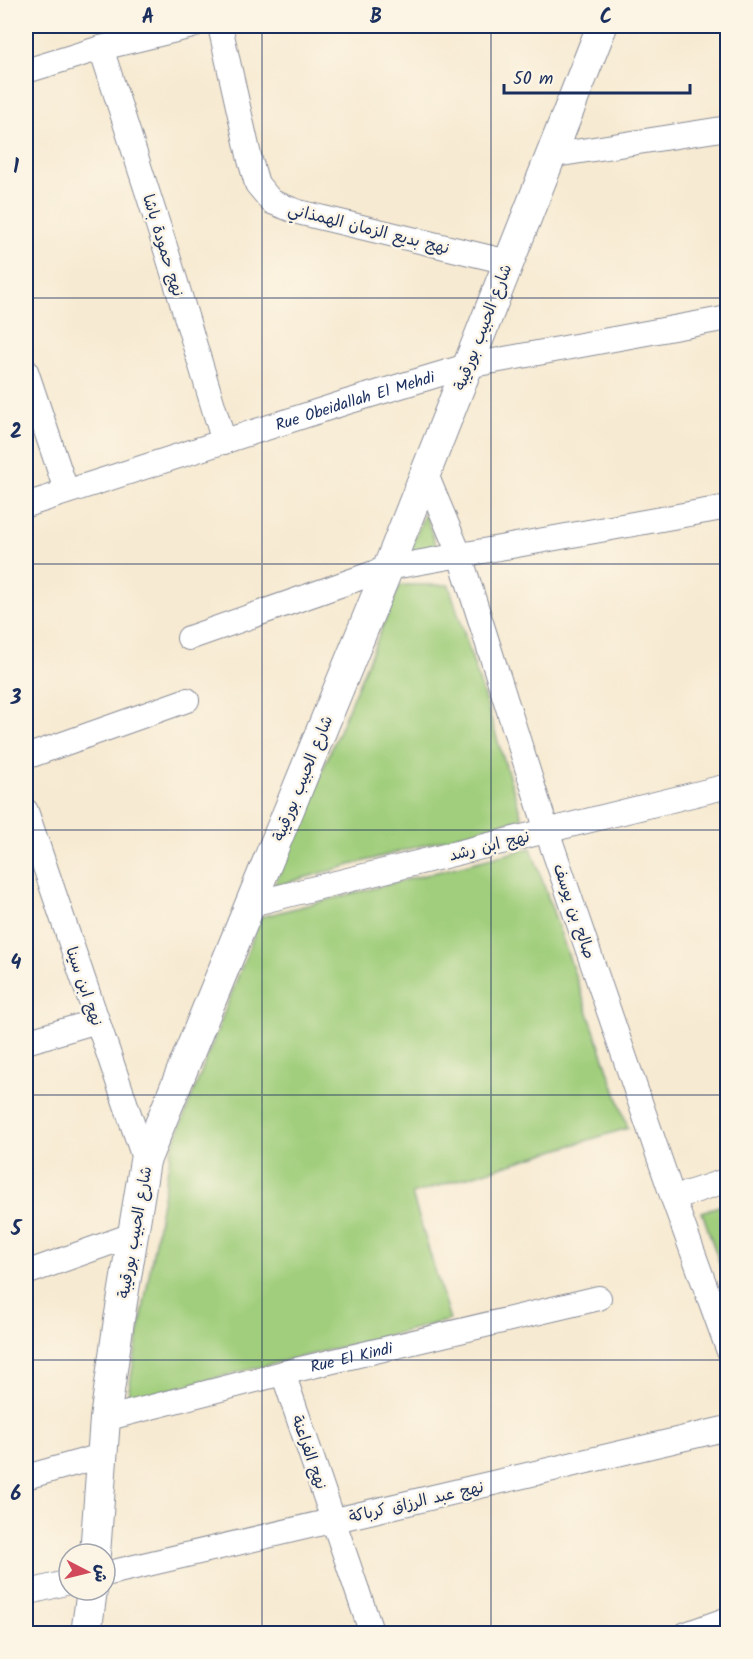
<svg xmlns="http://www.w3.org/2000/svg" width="753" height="1659" font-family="Kalam,'Playpen Sans Arabic',sans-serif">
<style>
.green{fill:#a0ce7c;stroke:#5e7e6d;stroke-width:1.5}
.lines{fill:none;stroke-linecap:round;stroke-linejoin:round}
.minor-casing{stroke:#898c98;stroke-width:26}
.tertiary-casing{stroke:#898c98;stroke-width:32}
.minor{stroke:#fff;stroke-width:24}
.tertiary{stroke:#fff;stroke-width:30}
.grid{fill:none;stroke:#1b2f5e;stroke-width:1.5;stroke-opacity:0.55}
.labels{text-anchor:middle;stroke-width:5;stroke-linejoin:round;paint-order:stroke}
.street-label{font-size:16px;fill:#1b2f5e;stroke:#fcf5e5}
.neatline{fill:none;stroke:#1b2f5e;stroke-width:2}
.grid-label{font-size:20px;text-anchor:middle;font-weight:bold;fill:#1b2f5e}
</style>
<rect width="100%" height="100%" fill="#fcf5e5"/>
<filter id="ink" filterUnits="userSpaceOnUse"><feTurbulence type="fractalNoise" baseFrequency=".0167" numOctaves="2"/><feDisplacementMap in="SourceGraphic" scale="12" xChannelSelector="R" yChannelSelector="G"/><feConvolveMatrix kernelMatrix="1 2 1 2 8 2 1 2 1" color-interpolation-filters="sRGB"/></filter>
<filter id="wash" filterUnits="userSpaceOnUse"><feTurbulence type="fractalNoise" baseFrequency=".008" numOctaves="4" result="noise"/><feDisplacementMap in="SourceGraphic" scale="24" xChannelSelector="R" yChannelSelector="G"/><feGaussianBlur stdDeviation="1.35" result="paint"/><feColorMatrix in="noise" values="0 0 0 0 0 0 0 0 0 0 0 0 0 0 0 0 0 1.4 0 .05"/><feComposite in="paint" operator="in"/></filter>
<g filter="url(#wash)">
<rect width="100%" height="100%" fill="#f7ead2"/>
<g class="green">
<path d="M 425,513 L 438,552 L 409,553 Z"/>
<path d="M 400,585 L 449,585 L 522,818 L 274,886 Z"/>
<path d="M 531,848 L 628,1128 L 412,1194 L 450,1320 L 127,1400 L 171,1151 L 261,917 Z"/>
<path d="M 727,1203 L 728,1203 L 727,1285 L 702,1212 Z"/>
</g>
</g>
<g filter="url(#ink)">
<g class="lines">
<g class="minor-casing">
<g id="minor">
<path d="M 220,26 L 250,160 L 257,184 L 272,202 L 298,212 L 508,262"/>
<path d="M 101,48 L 167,253 L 224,442"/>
<path d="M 26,71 L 101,48 L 192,26"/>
<path d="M 549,156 L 728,128"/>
<path d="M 26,371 L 66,490"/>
<path d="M 425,472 L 460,556 L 547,831 L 673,1198 L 728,1349"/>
<path id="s1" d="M 26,505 L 347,402 L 467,366 L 728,318"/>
<path d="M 189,638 L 388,568 L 728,507"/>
<path d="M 26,757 L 187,700"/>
<path d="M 26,811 L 145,1161"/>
<path d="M 251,904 L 728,786"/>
<path d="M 26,1042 L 97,1021"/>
<path d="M 673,1198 L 728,1180"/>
<path d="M 26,1273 L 132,1235"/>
<path d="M 283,1373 L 372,1634"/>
<path id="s2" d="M 105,1419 L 283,1373 L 599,1298"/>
<path d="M 26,1477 L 101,1456"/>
<path d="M 105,1574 L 728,1428"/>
<path d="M 26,1593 L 69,1582"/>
<path d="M 686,1634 L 728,1619"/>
</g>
</g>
<g class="tertiary-casing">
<g id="tertiary">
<path d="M 95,1554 L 105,1419 L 119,1320 L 145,1161 L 388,568 L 602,26"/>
<path d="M 86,1634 L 92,1590"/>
</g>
</g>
<use href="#minor" class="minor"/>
<use href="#tertiary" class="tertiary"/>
</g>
</g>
<path class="grid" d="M 262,26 L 262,1634M 491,26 L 491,1634M 26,298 L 728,298M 26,564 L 728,564M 26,830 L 728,830M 26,1095 L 728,1095M 26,1360 L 728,1360"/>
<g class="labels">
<g class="street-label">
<text transform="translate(369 228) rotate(14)" y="6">نهج بديع الزمان الهمذاني</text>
<text transform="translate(164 245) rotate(73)" y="6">نهج حمودة باشا</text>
<text transform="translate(482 327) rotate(-69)" y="6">شارع الحبيب بورقيبة</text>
<text dy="6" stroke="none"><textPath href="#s1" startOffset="345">Rue Obeidallah El Mehdi</textPath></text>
<text transform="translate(302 778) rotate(-68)" y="6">شارع الحبيب بورقيبة</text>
<text transform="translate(489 845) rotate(-14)" y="6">نهج ابن رشد</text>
<text transform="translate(575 911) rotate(71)" y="6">صالح بن يوسف</text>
<text transform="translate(85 986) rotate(71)" y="6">نهج ابن سينا</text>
<text transform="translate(134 1232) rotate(-80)" y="6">شارع الحبيب بورقيبة</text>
<text dy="6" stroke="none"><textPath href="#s2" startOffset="254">Rue El Kindi</textPath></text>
<text transform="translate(310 1452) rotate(71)" y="6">نهج الفراعنة</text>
<text transform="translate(416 1501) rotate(-13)" y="6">نهج عبد الرزاق كرباكة</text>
</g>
</g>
<rect width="753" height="1659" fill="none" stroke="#fcf5e5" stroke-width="66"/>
<g transform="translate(87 1572) rotate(97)"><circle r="28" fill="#fcf5e5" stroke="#a2a6af" stroke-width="1.5"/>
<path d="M0-4.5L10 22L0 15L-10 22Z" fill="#d1495b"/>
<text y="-9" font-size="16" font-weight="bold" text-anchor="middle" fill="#1b2f5e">ش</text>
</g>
<path d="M504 84v9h186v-9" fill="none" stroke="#1b2f5e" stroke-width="3"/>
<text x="513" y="84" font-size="18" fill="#1b2f5e" stroke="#fcf5e5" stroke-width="4.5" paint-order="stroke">50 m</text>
<rect x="33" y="33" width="687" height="1593" class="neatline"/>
<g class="grid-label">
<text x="148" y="23">A</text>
<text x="376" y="23">B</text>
<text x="606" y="23">C</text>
<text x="16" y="173">1</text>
<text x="16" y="438">2</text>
<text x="16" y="704">3</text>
<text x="16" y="969">4</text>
<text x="16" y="1235">5</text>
<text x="16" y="1500">6</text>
</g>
</svg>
